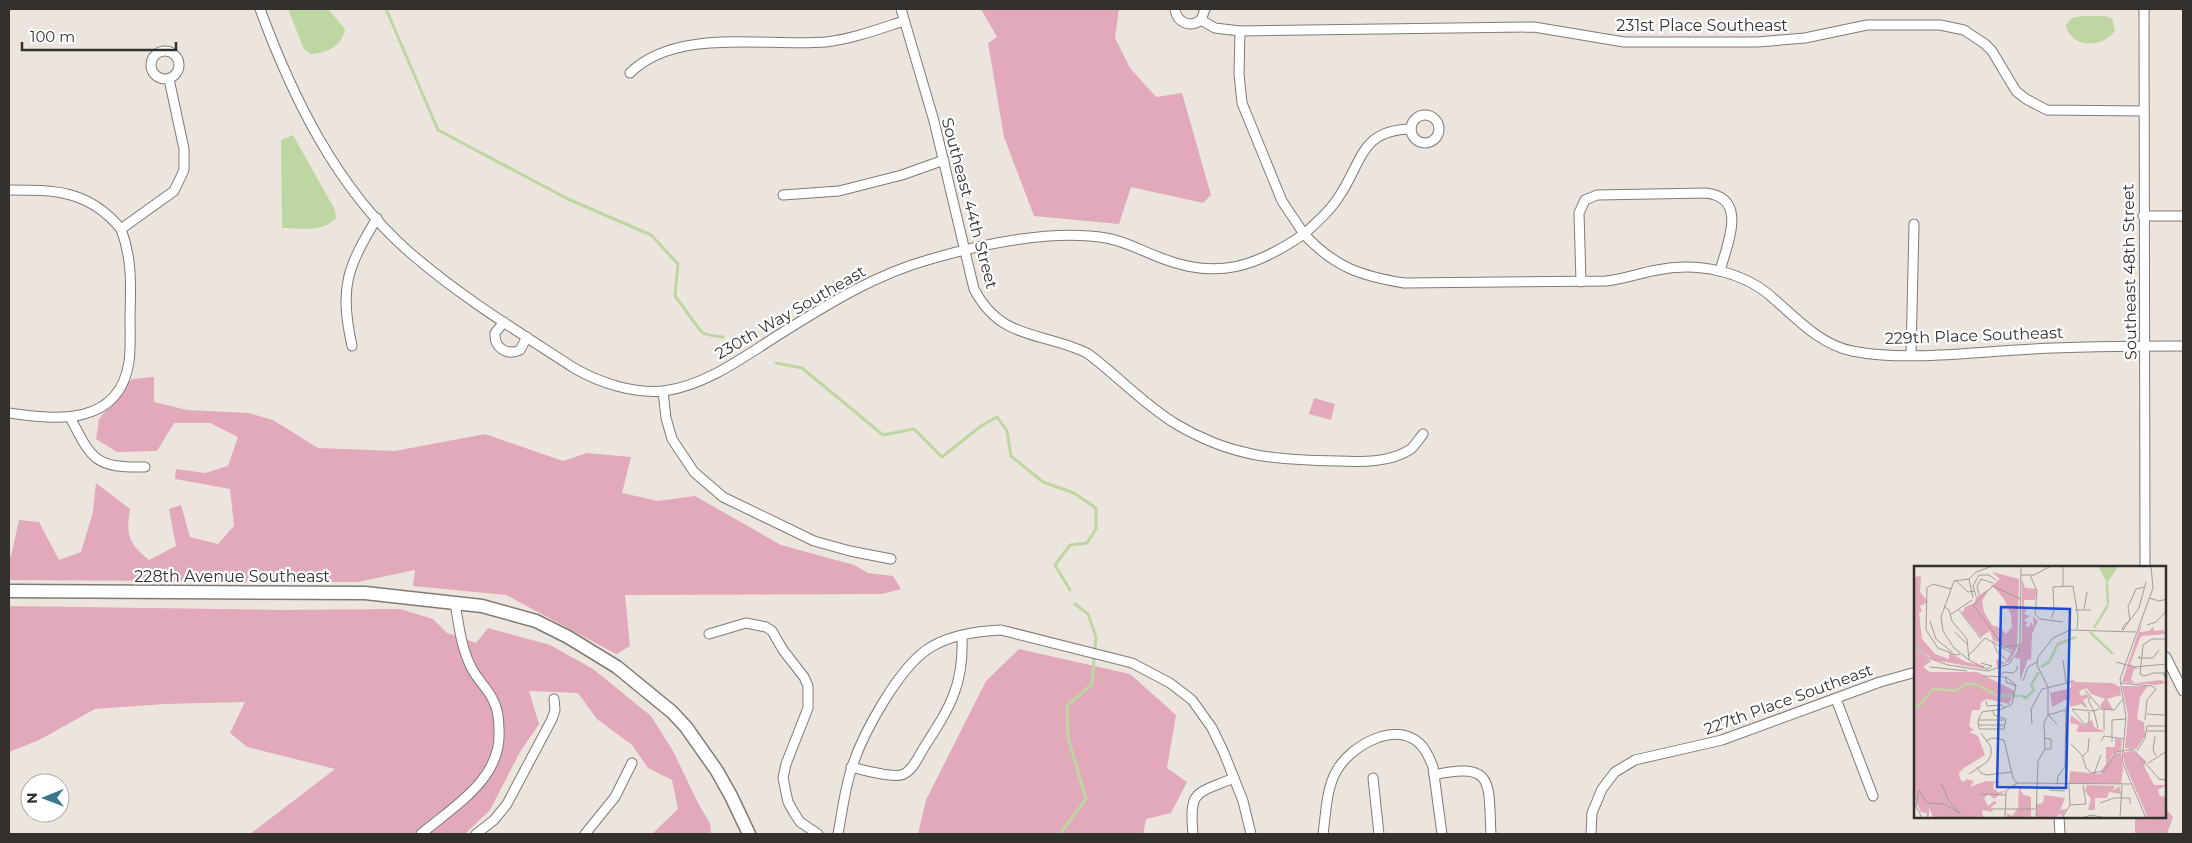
<svg xmlns="http://www.w3.org/2000/svg" width="2192" height="843" font-family="Montserrat,sans-serif">
<style>
.green{fill:#e1a9b9}
.water{fill:#bdd6a2}
.lines{fill:none;stroke-linecap:round;stroke-linejoin:round}
.stream{stroke:#bdd6a2;stroke-width:3}
.street-casing{stroke:#817a75;stroke-width:11}
.secondary-casing{stroke:#817a75;stroke-width:15}
.street{stroke:#fff;stroke-width:9}
.secondary{stroke:#fff;stroke-width:12}
.labels{text-anchor:middle;stroke-width:4.5;stroke-linejoin:round;paint-order:stroke}
.street-label{font-size:16px;fill:#33302e;stroke:#fff}
.inset-river{fill:none;stroke:#bdd6a2;stroke-width:2.5}
.inset-road{fill:none;stroke:#a29d98;stroke-width:1}
.view{fill:#1d4ed8;fill-opacity:0.15;stroke:#1d4ed8;stroke-width:2.5}
.inset-edge{fill:none;stroke:#33302e;stroke-width:2.5}
</style>
<rect width="100%" height="100%" fill="#ece5de"/>
<g class="green">
<path d="M 981,9 L 1119,9 L 1115,38 L 1130,68 L 1156,97 L 1182,93 L 1211,195 L 1203,203 L 1131,187 L 1119,224 L 1034,216 L 1004,137 L 988,43 L 997,37 Z"/>
<path d="M 154,377 L 154,402 L 187,410 L 249,413 L 273,420 L 318,448 L 395,451 L 485,434 L 563,461 L 587,453 L 631,457 L 622,493 L 658,501 L 695,496 L 781,545 L 854,565 L 868,573 L 893,576 L 901,589 L 883,594 L 625,595 L 630,646 L 616,654 L 506,595 L 413,586 L 415,570 L 358,582 L 9,580 L 9,557 L 11,556 L 19,520 L 39,522 L 59,560 L 81,552 L 93,512 L 96,483 L 130,509 C 126,535 128,543 149,560 L 176,546 L 169,509 L 181,505 L 190,537 L 218,544 L 234,526 L 230,489 L 175,479 L 176,469 L 205,473 L 228,466 L 238,437 L 210,423 L 174,423 L 157,451 L 117,452 L 96,439 L 99,419 L 132,379 Z"/>
<path d="M 1314,398 L 1335,404 L 1331,420 L 1309,414 Z"/>
<path d="M 9,606 L 283,610 L 400,609 L 433,619 L 447,633 L 476,643 L 488,628 L 550,645 L 593,669 L 651,716 L 673,751 L 699,805 L 710,823 L 711,834 L 652,834 L 678,809 L 672,780 L 648,768 L 632,745 L 597,719 L 578,693 L 529,691 L 539,724 L 520,752 L 490,810 L 465,834 L 250,834 L 335,769 L 247,747 L 230,733 L 245,702 L 165,704 L 95,709 L 39,740 L 9,752 Z"/>
<path d="M 1019,649 L 1130,674 L 1176,715 L 1167,768 L 1187,782 L 1171,813 L 1146,819 L 1143,834 L 918,834 L 926,800 L 986,681 Z"/>
<path d="M 2166,809 L 2173,817 L 2167,834 L 2135,834 L 2135,817 L 2166,817 Z"/>
</g>
<g class="water">
<path d="M 288,9 L 328,9 L 345,29 C 342,46 327,53 311,54 L 304,49 Z"/>
<path d="M 2084,16 L 2105,16 L 2112,18 L 2115,31 C 2103,48 2072,49 2066,26 C 2070,17 2075,17 2084,16 Z"/>
<path d="M 293,135 L 335,210 L 336,218 C 322,233 301,228 282,228 L 281,140 Z"/>
</g>
<g class="lines">
<g class="stream">
<path d="M 386,9 L 438,130 L 568,199 L 651,235 L 678,264 L 675,296 C 680,302 700,332 703,333 C 709,336 717,336 723,337"/>
<path d="M 776,363 L 802,368 L 883,435 L 914,429 L 942,457 L 981,426 L 997,417 L 1007,431 L 1011,456 L 1043,482 L 1074,493 L 1096,508 L 1096,529 L 1087,543 L 1070,545 L 1055,565 L 1070,590"/>
<path d="M 1060,834 L 1086,799 L 1068,738 L 1067,706 L 1092,684 L 1096,637 L 1088,614 L 1075,604"/>
</g>
<g class="street-casing">
<g id="street">
<path d="M 260,9 C 292,96 336,187 407,250 C 458,295 517,331 574,368 C 600,383 634,394 664,391 C 707,385 745,356 780,334 C 828,304 876,274 931,259 C 982,244 1053,229 1106,238 C 1125,241 1142,251 1161,258 C 1217,280 1256,267 1304,234 C 1334,267 1361,276 1404,283 L 1606,281 C 1624,279 1640,273 1657,270 C 1697,262 1744,271 1774,299 C 1797,319 1821,345 1852,351 C 1901,361 1967,353 2017,350 C 2072,346 2128,346 2183,346"/>
<path d="M 901,9 L 934,121 L 974,289 C 1001,341 1041,331 1087,353 C 1117,375 1144,405 1176,424 C 1231,457 1275,460 1337,461 C 1361,462 1390,463 1411,449 C 1415,445 1419,439 1423,434"/>
<path d="M 1175,9 C 1177,23 1190,28 1201,20 L 1205,9"/>
<path d="M 2144,9 L 2145,567"/>
<path d="M 1201,20 L 1215,28 L 1240,31 L 1534,27 L 1624,42 L 1758,42 L 1805,38 L 1867,25 L 1940,25 L 1964,30 L 1985,44 L 1992,51 L 2016,91 L 2026,99 L 2047,110 L 2143,111"/>
<path d="M 1240,31 L 1239,74 L 1242,103 L 1282,201 L 1304,234 C 1317,222 1331,210 1340,195 C 1363,160 1361,130 1411,129"/>
<circle cx="165" cy="65" r="14"/>
<path d="M 630,73 C 676,27 766,47 826,42 C 852,39 879,29 904,21"/>
<circle cx="1425" cy="129" r="14"/>
<path d="M 9,190 C 55,190 89,190 121,229"/>
<path d="M 783,195 L 839,191 L 902,175 L 944,160"/>
<path d="M 2143,216 L 2183,216"/>
<path d="M 1581,282 L 1579,213 L 1585,200 L 1597,195 L 1706,193 C 1749,198 1727,244 1720,271"/>
<path d="M 504,322 L 495,333 C 494,348 507,356 520,350 L 527,337"/>
<path d="M 352,346 C 339,287 347,268 377,218"/>
<path d="M 1911,355 L 1914,224"/>
<path d="M 663,391 L 666,418 L 672,439 L 694,472 L 723,497 L 814,541 L 850,551 L 891,559"/>
<path d="M 9,413 C 58,420 119,426 129,362 C 131,346 130,331 130,316 C 131,285 132,258 121,229 L 174,191 L 184,170 L 184,149 L 169,79"/>
<path d="M 70,417 C 92,460 95,468 145,467"/>
<path d="M 709,634 L 746,623 L 766,627 L 772,631 L 783,650 L 804,677 L 808,686 L 808,708 L 786,764 L 783,778 L 788,802 L 793,811 L 800,822 L 818,834"/>
<path d="M 2166,657 L 2183,691"/>
<path d="M 1836,699 L 1873,796"/>
<path d="M 851,767 C 863,770 894,779 904,774 C 914,769 919,755 925,746 C 950,707 964,685 962,636"/>
<path d="M 1434,775 C 1496,761 1488,784 1491,834"/>
<path d="M 1373,778 L 1379,834"/>
<path d="M 2059,817 L 2060,834"/>
<path d="M 421,834 C 454,806 502,779 499,730 C 499,720 498,709 493,700 C 488,689 478,680 472,669 C 461,648 459,626 455,603"/>
<path d="M 476,834 L 494,820 L 507,804 L 552,719 L 555,710 L 554,699"/>
<path d="M 585,834 L 615,797 L 632,763"/>
<path d="M 838,834 C 842,812 845,788 852,767 C 863,733 900,665 931,647 C 951,635 978,631 1001,630 L 1132,663 L 1170,683 L 1192,700 L 1212,728 L 1224,753 L 1243,801 L 1251,834"/>
<path d="M 1193,834 C 1189,790 1195,794 1234,778"/>
<path d="M 1323,834 C 1326,814 1326,788 1337,770 C 1351,746 1394,721 1419,743 C 1426,749 1430,759 1433,767 L 1442,834"/>
<path d="M 1591,834 L 1592,813 L 1602,789 L 1615,772 L 1635,760 L 1722,740 L 1880,682 L 1916,672"/>
</g>
</g>
<g class="secondary-casing">
<path id="secondary" d="M 9,591 L 365,593 L 482,606 L 536,621 L 568,637 L 617,667 L 672,712 L 686,727 L 717,771 L 731,796 L 749,834"/>
</g>
<use href="#street" class="street"/>
<use href="#secondary" class="secondary"/>
</g>
<g class="labels">
<g class="street-label">
<text x="1702" y="31">231st Place Southeast</text>
<text transform="translate(970 203) rotate(75)" y="6">Southeast 44th Street</text>
<text transform="translate(2129 272) rotate(-91)" y="6">Southeast 48th Street</text>
<text transform="translate(790 312) rotate(-30)" y="6">230th Way Southeast</text>
<text transform="translate(1974 335) rotate(-2)" y="6">229th Place Southeast</text>
<text x="232" y="582">228th Avenue Southeast</text>
<text transform="translate(1788 699) rotate(-20)" y="6">227th Place Southeast</text>
</g>
</g>
<g transform="translate(1914 566)">
<rect width="252" height="252" fill="#ece5de"/>
<path d="M 78,6 L 105,13 L 103,82 L 96,95 L 83,101 L 82,93 L 91,97 L 98,85 L 79,74 L 76,65 L 67,71 L 48,47 L 51,41 L 61,37 L 62,31 L 75,23 L 68,35 L 70,46 L 78,59 L 87,62 L 92,68 L 98,61 L 97,49 L 90,33 L 79,20 L 76,21 L 86,13 ZM 7,10 L 6,26 L 14,36 L 6,40 L 8,46 L 5,46 L 8,73 L 21,88 L 35,93 L 35,87 L 38,88 L 52,96 L 70,100 L 70,103 L 20,94 L 0,80 L 0,11 ZM 108,12 L 111,22 L 122,23 L 122,27 L 121,34 L 110,34 L 110,43 L 113,43 L 110,48 L 116,50 L 110,54 L 114,57 L 111,60 L 115,61 L 117,56 L 120,61 L 119,50 L 124,55 L 118,68 L 117,94 L 114,93 L 106,115 L 106,93 L 101,92 L 108,75 ZM 228,55 L 226,66 L 235,65 L 239,61 L 240,65 L 249,64 L 252,68 L 227,70 L 216,98 L 224,103 L 220,103 L 217,113 L 220,117 L 247,114 L 252,117 L 242,119 L 208,116 ZM 0,82 L 17,95 L 9,101 L 16,106 L 63,106 L 101,125 L 95,138 L 73,133 L 67,136 L 66,144 L 58,144 L 55,160 L 60,164 L 55,166 L 64,170 L 71,189 L 50,202 L 45,207 L 46,213 L 49,216 L 53,213 L 60,215 L 56,221 L 72,215 L 89,216 L 80,217 L 79,222 L 84,226 L 91,225 L 80,233 L 75,228 L 70,232 L 74,240 L 80,235 L 83,237 L 77,241 L 79,246 L 68,244 L 69,252 L 19,252 L 15,241 L 15,252 L 12,252 L 13,247 L 7,246 L 1,233 ZM 157,113 L 162,116 L 198,117 L 206,121 L 207,129 L 193,133 L 199,144 L 188,143 L 186,139 L 191,133 L 177,128 L 173,122 L 165,125 L 167,130 L 173,128 L 175,131 L 169,134 L 174,143 L 167,138 L 156,141 L 155,134 L 151,134 L 138,141 L 136,127 L 157,122 ZM 208,120 L 234,120 L 226,131 L 223,153 L 230,156 L 231,170 L 222,183 L 211,182 L 214,149 ZM 157,149 L 171,160 L 178,154 L 180,161 L 192,166 L 162,166 L 165,159 L 156,157 ZM 201,172 L 208,174 L 207,184 L 199,188 L 189,204 L 186,206 L 192,198 L 192,181 L 201,181 ZM 218,184 L 232,195 L 230,200 L 240,219 L 252,219 L 244,224 L 246,230 L 252,231 L 252,252 L 234,252 L 210,196 L 209,187 ZM 207,186 L 209,204 L 207,218 L 155,217 L 156,205 L 186,208 L 200,188 ZM 173,219 L 201,220 L 199,225 L 205,220 L 207,228 L 195,226 L 193,232 L 181,232 L 181,244 L 174,244 L 177,233 L 171,225 ZM 105,221 L 110,222 L 106,224 L 110,229 L 117,231 L 117,252 L 93,252 L 93,247 L 98,250 L 104,242 ZM 130,229 L 151,232 L 146,244 L 153,243 L 148,250 L 146,248 L 141,252 L 122,252 L 122,238 L 129,237 Z" fill="#e1a9b9"/>
<path d="M 184,0 L 204,0 L 204,1 L 193,17 Z" fill="#bdd6a2"/>
<path class="inset-river" d="M 193,17 L 194,38M 180,62 L 194,39M 176,66 L 199,88M 127,101 L 135,96 L 144,78 L 162,71M 106,129 L 112,132 L 120,124 L 117,119 L 125,106M 0,140 L 5,140 L 19,123 L 42,125 L 51,118 L 61,118 L 83,129 L 105,130"/>
<path class="inset-road" d="M 107,9 L 120,9 L 137,0M 116,9 L 123,25 L 121,48M 55,13 L 59,32M 41,14 L 54,26 L 61,25M 149,20 L 149,0M 231,21 L 222,23 L 214,41 L 216,54 L 225,42 L 232,16M 37,23 L 19,18 L 13,22 L 12,64 L 24,82 L 42,89 L 46,88M 65,28 L 63,20 L 67,13 L 79,17M 62,30 L 59,20 L 65,9 L 75,9 L 82,14M 235,32 L 245,35 L 253,33M 30,40 L 35,44 L 38,55 L 53,73 L 55,94M 170,43 L 173,26M 45,44 L 67,73M 161,44 L 177,44M 121,48 L 126,53 L 149,56M 36,49 L 58,34M 137,52 L 140,46 L 139,21 L 159,20 L 164,51 L 163,63M 16,55 L 22,73 L 38,86M 233,59 L 242,56 L 253,44M 208,64 L 210,59 L 216,54 L 209,64M 41,66 L 54,79M 79,75 L 83,86 L 92,93M 105,79 L 90,81 L 59,39 L 79,20 L 106,33M 0,81 L 15,92 L 34,99 L 74,105 L 95,98 L 104,86 L 106,76 L 107,0M 55,89 L 71,72 L 98,87M 226,90 L 224,92 L 239,92 L 245,84M 149,94 L 152,117M 202,96 L 220,101 L 253,98M 67,97 L 78,100 L 72,104M 16,101 L 53,105M 73,103 L 55,94 L 40,82 L 29,65 L 27,51 L 40,15 L 55,13 L 62,6 L 79,0M 226,108 L 229,79 L 238,73 L 253,73M 226,108 L 230,110 L 240,107 L 251,107 L 251,111 L 249,107M 69,110 L 92,111 L 102,119 L 98,138 L 88,143 L 68,146 L 64,155 L 65,163 L 90,163 L 92,153 L 80,149 L 79,145M 85,110 L 90,106 L 99,107 L 103,104 L 103,100M 92,111 L 92,116 L 102,120M 109,115 L 114,101 L 123,96M 206,117 L 238,120 L 242,123M 171,124 L 187,143 L 200,144 L 209,133M 176,131 L 174,134 L 180,145 L 185,143M 72,135 L 73,140 L 88,139 L 90,142M 175,146 L 175,156 L 171,159 L 158,143 L 180,145 L 184,162M 233,148 L 250,149M 64,154 L 90,154M 231,154 L 233,134 L 242,123M 118,158 L 117,143 L 128,123 L 157,116M 143,158 L 134,149 L 151,144M 65,159 L 90,159M 190,164 L 190,144M 232,165 L 253,165M 241,170 L 239,184 L 242,190M 130,172 L 137,173 L 137,183 L 131,183M 72,175 L 78,172 L 90,174 L 99,212 L 103,217M 187,175 L 190,170 L 210,173M 198,176 L 198,154 L 212,153M 157,178 L 168,189 L 172,202 L 178,207 L 190,205 L 202,186 L 219,183 L 245,213 L 253,214M 223,185 L 231,172 L 233,160 L 253,160M 169,190 L 174,185 L 175,172M 234,197 L 253,185M 63,201 L 67,207 L 73,209 L 98,206M 55,208 L 73,196 L 77,189 L 77,181 L 67,167M 180,208 L 187,189M 143,218 L 144,210 L 151,201 L 152,141M 155,218 L 156,239M 135,224 L 151,225M 67,228 L 92,229M 0,236 L 8,252M 186,237 L 200,232 L 216,232 L 216,238M 156,239 L 172,238 L 169,219M 2,240 L 5,224 L 13,237 L 30,238 L 47,248 L 35,235 L 27,217M 78,243 L 121,243M 91,252 L 92,225 L 103,217 L 217,218M 122,252 L 124,195 L 131,183 L 130,157 L 134,149 L 134,121 L 123,99 L 124,91 L 139,72 L 156,64 L 222,66M 148,252 L 156,239M 168,252 L 177,249 L 192,252M 206,252 L 208,219M 232,252 L 208,195 L 212,151 L 206,113 L 239,22 L 237,0"/>
<path class="view" d="M 87,41 L 156,43 L 152,222 L 83,221 Z"/>
<rect width="252" height="252" class="inset-edge"/>
</g>
<rect width="2192" height="843" fill="none" stroke="#33302e" stroke-width="20"/>
<g transform="translate(45 798) rotate(269)"><circle r="24" fill="#ffffff" stroke="#adacab"/>
<path d="M0-4L9 19L0 12L-9 19Z" fill="#3a778d"/>
<text y="-8" font-size="14" font-weight="bold" text-anchor="middle" fill="#33302e">N</text>
</g>
<path d="M22 42v8h154v-8" fill="none" stroke="#33302e" stroke-width="2.5"/>
<text x="30" y="42" font-size="15" fill="#33302e" stroke="#ffffff" stroke-width="4" paint-order="stroke">100 m</text>
</svg>
